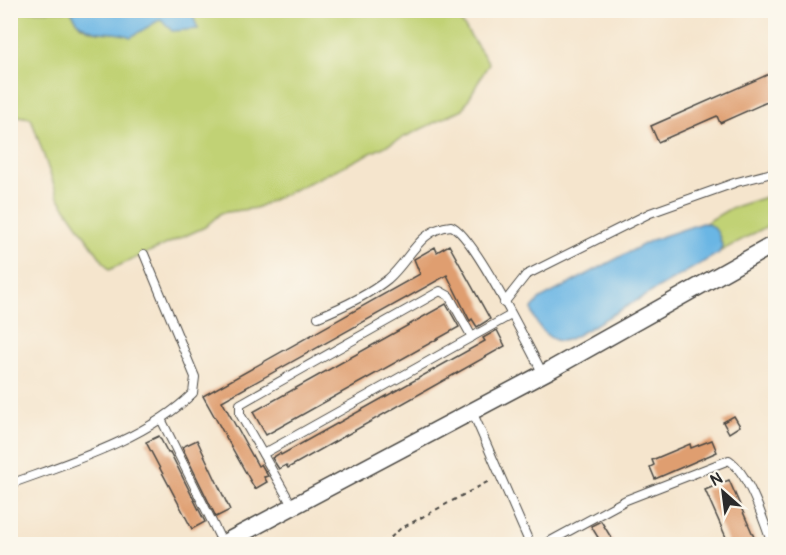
<svg xmlns="http://www.w3.org/2000/svg" width="786" height="555" font-family="Pangolin,sans-serif">
<style>
.green{fill:#c1d274;stroke:#767e50;stroke-width:1.5}
.water{fill:#6bb6e4;stroke:#4b7088;stroke-width:1.5}
.building{fill:#df9e70}
.lines{fill:none;stroke-linecap:round;stroke-linejoin:round}
.lane-casing{stroke:#494743;stroke-width:10}
.street-casing{stroke:#494743;stroke-width:19}
.path{stroke:#494743;stroke-width:2;stroke-dasharray:4.5 4.5;stroke-linecap:butt}
.lane{stroke:#fff;stroke-width:8}
.street{stroke:#fff;stroke-width:16}
</style>
<rect width="100%" height="100%" fill="#fbf7ec"/>
<filter id="ink" filterUnits="userSpaceOnUse"><feTurbulence type="fractalNoise" baseFrequency=".0167" numOctaves="2"/><feDisplacementMap in="SourceGraphic" scale="12" xChannelSelector="R" yChannelSelector="G"/><feConvolveMatrix kernelMatrix="1 2 1 2 8 2 1 2 1" color-interpolation-filters="sRGB"/></filter>
<filter id="wash" filterUnits="userSpaceOnUse"><feTurbulence type="fractalNoise" baseFrequency=".008" numOctaves="4" result="noise"/><feDisplacementMap in="SourceGraphic" scale="24" xChannelSelector="R" yChannelSelector="G"/><feGaussianBlur stdDeviation="1.35" result="paint"/><feColorMatrix in="noise" values="0 0 0 0 0 0 0 0 0 0 0 0 0 0 0 0 0 1.4 0 .05"/><feComposite in="paint" operator="in"/></filter>
<g filter="url(#wash)">
<rect width="100%" height="100%" fill="#f5e5cd"/>
<g class="green">
<path d="M 10,11 L 70,11 C 75,15 77,23 81,26 C 100,37 114,29 131,36 L 161,19 L 198,29 L 191,11 L 454,11 L 489,63 L 463,109 L 256,208 L 221,213 L 205,227 L 109,270 L 58,197 L 31,118 L 11,115 Z"/>
<path d="M 766,197 L 775,211 L 775,222 L 721,251 C 724,240 716,227 705,223 L 731,208 Z"/>
</g>
<g class="water">
<path d="M 70,11 L 191,11 L 198,29 L 172,31 L 161,19 L 131,37 C 114,29 100,37 81,25 C 77,23 75,15 70,11 Z"/>
<path d="M 702,223 C 716,224 719,234 722,246 L 719,253 L 579,334 C 574,337 567,341 560,341 C 547,340 532,321 532,308 L 540,299 L 652,240 Z"/>
</g>
<g id="blocks">
<g class="building">
<path d="M 776,71 L 776,98 L 720,123 L 717,116 L 658,142 L 651,126 Z"/>
<path d="M 449,245 L 490,319 L 477,327 L 472,319 L 470,321 L 447,275 L 222,401 L 258,466 L 261,464 L 268,476 L 264,477 L 267,482 L 255,489 L 203,396 L 420,274 L 414,259 L 435,247 L 437,252 Z"/>
<path d="M 446,304 L 459,327 L 266,435 L 253,412 Z"/>
<path d="M 497,330 L 505,346 L 288,468 L 286,465 L 279,469 L 272,458 L 280,453 L 281,455 L 485,341 L 483,338 Z"/>
<path d="M 734,416 L 740,426 L 729,433 L 723,422 Z"/>
<path d="M 159,436 L 168,453 L 170,452 L 205,522 L 192,529 L 146,442 Z"/>
<path d="M 197,440 L 230,510 L 216,517 L 182,447 Z"/>
<path d="M 712,440 L 717,452 L 655,479 L 650,467 L 654,465 L 652,460 L 690,444 L 691,448 Z"/>
<path d="M 729,480 L 757,544 L 729,544 L 705,490 Z"/>
<path d="M 601,521 L 615,544 L 602,544 L 591,526 Z"/>
</g>
</g>
</g>
<g filter="url(#ink)">
<use href="#blocks" fill-opacity="0" stroke="#494743" stroke-width="1.5"/>
<g class="lines">
<g class="lane-casing">
<g id="lane">
<path d="M 504,303 L 526,275 L 650,213 L 737,182 L 776,172"/>
<path d="M 318,317 C 343,307 367,296 388,279 C 410,260 419,229 451,226 C 473,233 529,348 543,374"/>
<path d="M 472,411 L 530,544"/>
<path d="M 161,419 L 223,544"/>
<path d="M 263,454 L 511,315"/>
<path d="M 10,484 C 70,462 147,439 193,393 L 195,377 L 144,254"/>
<path d="M 293,507 L 240,414 L 240,404 L 440,291 L 449,296 L 472,337"/>
<path d="M 545,544 L 626,500 L 729,460 C 749,474 764,522 772,544"/>
</g>
</g>
<g class="street-casing">
<path id="street" d="M 222,544 L 550,370 L 776,243"/>
</g>
<g class="path">
<path d="M 767,10 L 776,17"/>
<path d="M 384,544 L 400,529 L 491,480"/>
</g>
<use href="#lane" class="lane"/>
<use href="#street" class="street"/>
</g>
</g>
<rect width="786" height="555" fill="none" stroke="#fbf7ec" stroke-width="36"/>
<g transform="translate(723 492) rotate(332)" stroke="#fbf7ec" stroke-width="4.5" paint-order="stroke">
<path d="M0-4.5L10 22L0 15L-10 22Z" fill="#2b2b2b"/>
<text y="-9" font-size="16" font-weight="bold" text-anchor="middle" fill="#2b2b2b">N</text>
</g>
</svg>
